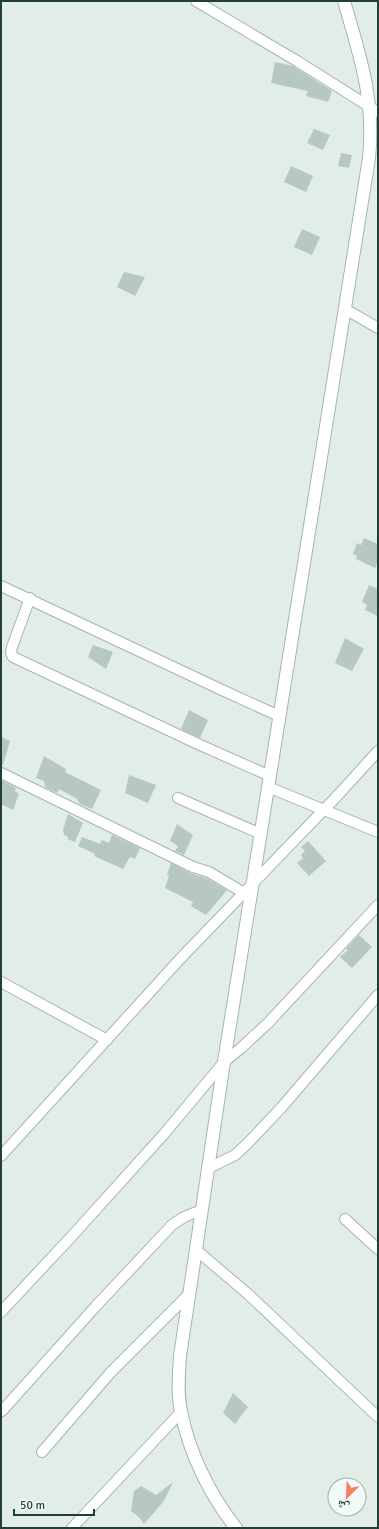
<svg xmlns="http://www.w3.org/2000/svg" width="379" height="1529" font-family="Signika,'Noto Naskh Arabic',sans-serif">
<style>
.building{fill:#b7c8c1}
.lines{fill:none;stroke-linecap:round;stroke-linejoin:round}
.minor-casing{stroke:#a4b5af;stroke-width:12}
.tertiary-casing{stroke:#a4b5af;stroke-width:14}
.minor{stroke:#fff;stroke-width:10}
.tertiary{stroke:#fff;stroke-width:12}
</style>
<rect width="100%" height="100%" fill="#e2ede8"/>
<g class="building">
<path d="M 275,62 L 293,66 L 332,91 L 328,102 L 306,96 L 308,91 L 271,83 Z"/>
<path d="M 314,129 L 330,135 L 323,150 L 307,143 Z"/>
<path d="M 341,153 L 352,155 L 349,168 L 338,166 Z"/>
<path d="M 291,166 L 313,176 L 306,192 L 284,182 Z"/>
<path d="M 302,229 L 320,237 L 312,255 L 294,247 Z"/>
<path d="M 124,272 L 145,277 L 135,296 L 117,287 Z"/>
<path d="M 364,538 L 378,544 L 378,561 L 375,568 L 356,559 L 357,556 L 353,554 L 357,543 L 361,545 Z"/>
<path d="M 369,585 L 378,589 L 378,616 L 365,610 L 367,605 L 362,602 Z"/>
<path d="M 345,638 L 364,649 L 352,671 L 335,663 Z"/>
<path d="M 93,645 L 113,652 L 106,669 L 88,657 Z"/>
<path d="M 189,710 L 208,720 L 200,738 L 181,729 Z"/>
<path d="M 1,737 L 10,741 L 3,765 L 1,765 Z"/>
<path d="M 44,756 L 66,769 L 65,772 L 101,790 L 92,809 L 80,804 L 77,799 L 59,789 L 57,793 L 45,787 L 44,781 L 36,778 Z"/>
<path d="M 129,775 L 156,785 L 148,803 L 125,793 Z"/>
<path d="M 1,780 L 16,788 L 15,791 L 19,794 L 13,810 L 1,804 Z"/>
<path d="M 68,814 L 83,823 L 75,842 L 67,839 L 68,837 L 64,835 L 63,830 Z"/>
<path d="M 177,824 L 193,835 L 184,855 L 175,851 L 178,846 L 170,841 Z"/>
<path d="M 112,835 L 140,848 L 135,859 L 130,857 L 123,869 L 94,856 L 95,854 L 78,846 L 82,837 L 100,844 L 102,840 L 109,843 Z"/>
<path d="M 308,841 L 326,861 L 309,876 L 297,863 L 303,858 L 301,855 L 305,851 L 301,847 Z"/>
<path d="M 171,863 L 190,873 L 206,878 L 227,890 L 206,915 L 191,906 L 193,902 L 165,888 L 169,876 L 167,875 Z"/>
<path d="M 359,935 L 372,947 L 352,968 L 340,957 L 348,950 L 346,949 Z"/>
<path d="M 233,1393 L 248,1407 L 235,1424 L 223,1413 Z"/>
<path d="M 173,1482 L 164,1501 L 144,1524 L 139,1517 L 131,1511 L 134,1491 L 141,1486 L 156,1495 Z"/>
</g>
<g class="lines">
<g class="minor-casing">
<g id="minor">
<path d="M 196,1 L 297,61 L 378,112"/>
<path d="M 345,309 L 378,328"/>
<path d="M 1,586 L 222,690 L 279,716"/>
<path d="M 30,598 L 12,647 L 11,653 L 13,657 L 198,744 L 270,776"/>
<path d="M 1,773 L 193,867 L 209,872 L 244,893"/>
<path d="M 268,787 L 378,832"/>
<path d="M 178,798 L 261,834"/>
<path d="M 1,982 L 107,1040"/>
<path d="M 1,1156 L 180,959 L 339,794 L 378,751"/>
<path d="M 207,1169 L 235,1155 L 247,1144 L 281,1108 L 378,995"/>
<path d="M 345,1219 L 378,1249"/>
<path d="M 195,1249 L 248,1294 L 378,1417"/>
<path d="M 1,1312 L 72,1236 L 164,1134 L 224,1062 L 241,1048 L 268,1023 L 378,905"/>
<path d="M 2,1411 L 96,1306 L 172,1225 L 184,1217 L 201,1210"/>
<path d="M 42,1452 L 111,1372 L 189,1294"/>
<path d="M 72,1528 L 181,1412"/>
</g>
</g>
<g class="tertiary-casing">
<path id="tertiary" d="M 236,1528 C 210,1495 189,1453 181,1411 C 177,1393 179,1374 180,1356 L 224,1062 L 369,158 C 375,100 360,56 344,1"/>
</g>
<use href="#minor" class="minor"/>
<use href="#tertiary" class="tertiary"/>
</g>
<rect width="379" height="1529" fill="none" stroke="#213f37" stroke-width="4"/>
<g transform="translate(347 1497) rotate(204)"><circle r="19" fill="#f3f9f6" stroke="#9fafaa"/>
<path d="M0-3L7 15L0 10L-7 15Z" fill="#f67f57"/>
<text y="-6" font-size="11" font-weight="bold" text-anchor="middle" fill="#213f37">ش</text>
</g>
<path d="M14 1509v6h80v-6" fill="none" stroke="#213f37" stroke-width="2"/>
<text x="20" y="1509" font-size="12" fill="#213f37" stroke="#f3f9f6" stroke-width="3" paint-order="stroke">50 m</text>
</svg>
